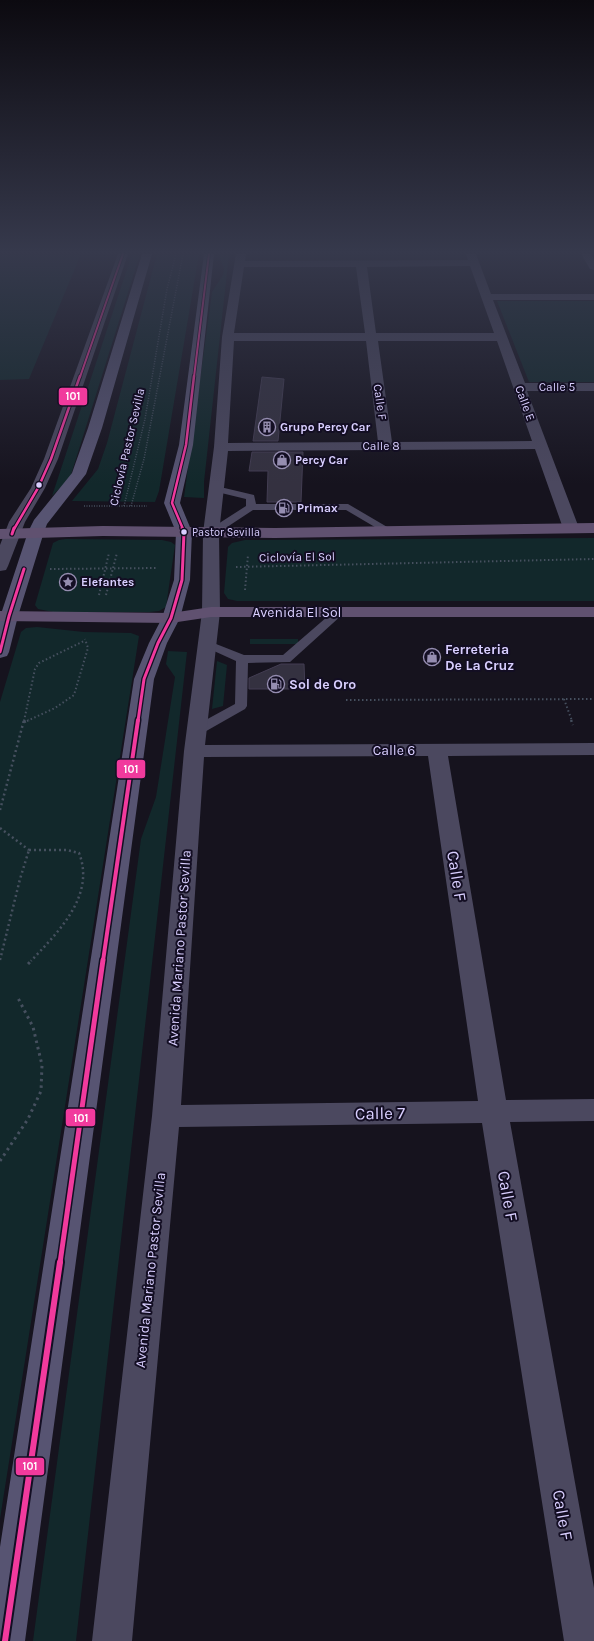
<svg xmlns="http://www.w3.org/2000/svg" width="594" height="1641" font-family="Karla,sans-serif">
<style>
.green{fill:#12282b}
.building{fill:#343140;stroke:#433d52}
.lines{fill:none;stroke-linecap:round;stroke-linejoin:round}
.path-far3{stroke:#46505f;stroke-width:1.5;stroke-dasharray:1 1.5;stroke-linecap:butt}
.path-far2{stroke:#46505f;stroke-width:2;stroke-dasharray:1.5 2.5;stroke-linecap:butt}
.path-far1{stroke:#46505f;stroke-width:2.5;stroke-dasharray:2 3;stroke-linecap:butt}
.path{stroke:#46505f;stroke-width:3;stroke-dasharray:2.5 4;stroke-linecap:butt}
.lane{fill:#4b485f;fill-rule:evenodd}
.street{fill:#4b485f;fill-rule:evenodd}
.secondary{fill:#575472;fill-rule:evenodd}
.primary{fill:#605170;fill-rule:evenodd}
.bus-1-far5-casing{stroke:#130e23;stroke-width:3.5}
.bus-1-far4-casing{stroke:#130e23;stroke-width:4.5}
.bus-1-far3-casing{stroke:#130e23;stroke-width:5.5}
.bus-1-far2-casing{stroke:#130e23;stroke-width:7}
.bus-1-far1-casing{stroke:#130e23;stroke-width:8}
.bus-1-casing{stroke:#130e23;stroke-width:10}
.bus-1-far5{stroke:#f13a9d;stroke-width:2}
.bus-1-far4{stroke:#f13a9d;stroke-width:2.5}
.bus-1-far3{stroke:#f13a9d;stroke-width:3}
.bus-1-far2{stroke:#f13a9d;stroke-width:4}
.bus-1-far1{stroke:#f13a9d;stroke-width:5}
.bus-1{stroke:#f13a9d;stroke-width:6}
.bus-dot{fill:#d9cfff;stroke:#130e23;stroke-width:1.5}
.labels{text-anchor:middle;stroke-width:4;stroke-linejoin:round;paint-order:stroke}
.far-bus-label{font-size:11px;fill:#d9cfff;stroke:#130e23;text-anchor:start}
.far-street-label{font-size:12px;fill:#d9cfff;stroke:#130e23}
.far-poi-label{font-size:12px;font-weight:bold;fill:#d9cfff;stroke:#130e23;text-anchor:start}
.street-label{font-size:14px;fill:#d9cfff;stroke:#130e23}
.poi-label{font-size:14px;font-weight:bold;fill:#d9cfff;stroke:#130e23;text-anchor:start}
.near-street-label{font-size:17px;fill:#d9cfff;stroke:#130e23}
.line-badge{stroke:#130e23;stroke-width:1.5}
.badge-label{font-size:11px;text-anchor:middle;font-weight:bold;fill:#fff}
</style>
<rect width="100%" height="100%" fill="#16131e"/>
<g class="green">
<path d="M 0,254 L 81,254 L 29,379 L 0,380 Z"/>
<path d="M 132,254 L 140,254 L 70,478 L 52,496 Z"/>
<path d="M 157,254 L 199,254 L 159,491 L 155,502 L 72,501 L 98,469 L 107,443 Z"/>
<path d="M 219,254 L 229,254 L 204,482 L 204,498 L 184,497 L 212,292 L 223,275 L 224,270 Z"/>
<path d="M 497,301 L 594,301 L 594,382 L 529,382 Z"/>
<path d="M 594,538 L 594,601 L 237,601 L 228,599 L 224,593 L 228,547 L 232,543 L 245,540 Z"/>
<path d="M 66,539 L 162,540 L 171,542 L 175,545 L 166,607 L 159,611 L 150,612 L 53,612 L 38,609 L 35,605 L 53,543 L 59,540 Z"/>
<path d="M 37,627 L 84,632 L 131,633 L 139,636 L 0,1519 L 0,702 L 21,632 L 26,628 Z"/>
<rect x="250" y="639" width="48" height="5"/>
<path d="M 168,651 L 187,652 L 76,1641 L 33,1641 L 141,839 L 156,797 L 175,677 L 166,664 Z"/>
<path d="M 217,661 L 227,665 L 223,706 L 212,709 Z"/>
</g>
<g class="building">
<path d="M 262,377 L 284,379 L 278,441 L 253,441 Z"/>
<path d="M 252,452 L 303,452 L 301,502 L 267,502 L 268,471 L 249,471 Z"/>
<path d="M 281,664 L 304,664 L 305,689 L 249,689 L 249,678 Z"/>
</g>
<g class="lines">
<g class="path-far3">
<path d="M 84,506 L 147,506"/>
<path d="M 124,506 L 145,419 L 167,289 L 176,254"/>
<path d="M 131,506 L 144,459 L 183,254"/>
</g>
<g class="path-far2">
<path d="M 236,567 L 594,559"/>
<path d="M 50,569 L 157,568"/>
<path d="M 245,590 L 248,555"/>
<path d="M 99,595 L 109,553"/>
<path d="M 106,595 L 117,553"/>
<path d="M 564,699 L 572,721"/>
<path d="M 346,700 L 594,699"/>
<path d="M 24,721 L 35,669 L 39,663 L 84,641"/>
<path d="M 27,721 L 55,708 L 74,695 L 88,648 L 85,639"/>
</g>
<g class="path-far1">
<path d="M 571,720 L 573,725"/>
<path d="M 24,722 L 29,720"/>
<path d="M 0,810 L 24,720"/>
<path d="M 0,828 L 29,850"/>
<path d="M 29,850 L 67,850 L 79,853 C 96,896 57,933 31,961"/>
<path d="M 0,960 L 20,879 L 29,850"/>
</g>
<g class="path">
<path d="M 28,964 L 32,960"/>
<path d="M 0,1161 L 28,1119 L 41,1091 L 42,1065 L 33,1027 L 18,998"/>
</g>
<g class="lane">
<path d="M 216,486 L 254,495 L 256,504 L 348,504 L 394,531 L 393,533 L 385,533 L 346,510 L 253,510 L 215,535 L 207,535 L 206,533 L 207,531 L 246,506 L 246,499 L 213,491 L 211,489 L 213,487 Z"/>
<path d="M 339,609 L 345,612 L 343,614 L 290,662 L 248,663 L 247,706 L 245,709 L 201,734 L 191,734 L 190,731 L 191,728 L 235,704 L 236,661 L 203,646 L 201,644 L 203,642 L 211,642 L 244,655 L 283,655 L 335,610 Z"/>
</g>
<g class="street">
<path d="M 118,254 L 128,254 L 58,459 L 45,488 L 25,522 L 8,566 L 6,570 L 0,571 L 0,545 L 9,522 L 31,488 L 44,459 Z"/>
<path d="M 236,254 L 246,254 L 245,261 L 468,260 L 466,254 L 476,254 L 491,294 L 594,294 L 594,300 L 493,300 L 525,383 L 594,383 L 594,391 L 527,391 L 579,528 L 577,531 L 571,533 L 565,531 L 563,528 L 535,449 L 228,451 L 219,533 L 220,612 L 205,745 L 594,743 L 594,755 L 448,756 L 506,1100 L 594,1099 L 594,1121 L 510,1122 L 594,1588 L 594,1641 L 564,1641 L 482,1123 L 179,1127 L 132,1641 L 92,1641 L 152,1116 L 184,751 L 202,612 L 203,533 L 214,447 L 222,337 ZM 470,266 L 494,333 L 376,333 L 367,267 ZM 244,267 L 356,267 L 365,333 L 234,333 ZM 234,341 L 366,341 L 378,442 L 228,443 ZM 378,341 L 497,341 L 532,441 L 392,442 ZM 428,756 L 478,1101 L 181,1105 L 204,757 Z"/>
<path d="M 581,254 L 591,254 L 594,259 L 594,270 L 590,269 Z"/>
</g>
<g class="secondary">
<path d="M 142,254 L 152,254 L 102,428 L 86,474 L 47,524 L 44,532 L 18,616 L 9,652 L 7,656 L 0,658 L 0,617 L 28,532 L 34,520 L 72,473 L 88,428 Z"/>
<path d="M 204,254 L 214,254 L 193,445 L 180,503 L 192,532 L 190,580 L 180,618 L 167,643 L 154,679 L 25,1641 L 0,1641 L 0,1547 L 134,679 L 149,643 L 162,618 L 174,580 L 176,532 L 164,503 L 179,445 Z"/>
</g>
<g class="primary">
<path d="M 594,523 L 594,533 L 275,538 L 103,536 L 0,539 L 0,529 L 103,526 L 275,528 Z"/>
<path d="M 211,607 L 594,607 L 594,617 L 211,617 L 171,623 L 0,621 L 0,611 L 171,613 Z"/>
</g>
<g class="bus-1-far5-casing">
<g id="bus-1-far5">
<path d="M 80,377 L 123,254"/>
<path d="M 194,377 L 209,254"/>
</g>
</g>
<g class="bus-1-far4-casing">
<g id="bus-1-far4">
<path d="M 14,529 L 38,488 L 51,459 L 80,376"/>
<path d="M 183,529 L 172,503 L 186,445 L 194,376"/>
</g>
</g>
<g class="bus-1-far3-casing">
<g id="bus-1-far3">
<path d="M 12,534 L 14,528"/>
<path d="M 0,652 L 9,616 L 24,569"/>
<path d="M 138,721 L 144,679 L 158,643 L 171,618 L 182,580 L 184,532 L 182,528"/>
</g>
</g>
<g class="bus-1-far2-casing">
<path id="bus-1-far2" d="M 103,961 L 138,720"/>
</g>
<g class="bus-1-far1-casing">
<path id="bus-1-far1" d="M 60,1263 L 103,960"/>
</g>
<g class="bus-1-casing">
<path id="bus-1" d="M 5,1641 L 60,1262"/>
</g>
<use href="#bus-1-far5" class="bus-1-far5"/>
<use href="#bus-1-far4" class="bus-1-far4"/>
<use href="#bus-1-far3" class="bus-1-far3"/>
<use href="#bus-1-far2" class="bus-1-far2"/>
<use href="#bus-1-far1" class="bus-1-far1"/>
<use href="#bus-1" class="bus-1"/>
</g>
<linearGradient id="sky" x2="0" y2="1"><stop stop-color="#0c0a10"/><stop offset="0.52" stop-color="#36394c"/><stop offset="1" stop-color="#36394c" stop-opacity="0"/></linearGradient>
<rect width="594" height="484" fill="url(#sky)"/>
<defs>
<g id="building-ring" transform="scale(0.9)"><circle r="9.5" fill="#130e23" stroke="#958db0" stroke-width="1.5"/><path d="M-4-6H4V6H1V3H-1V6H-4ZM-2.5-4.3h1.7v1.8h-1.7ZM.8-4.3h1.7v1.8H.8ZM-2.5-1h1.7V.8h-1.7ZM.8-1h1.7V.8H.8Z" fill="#958db0"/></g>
<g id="shop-ring" transform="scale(0.9)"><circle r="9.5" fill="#130e23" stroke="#958db0" stroke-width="1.5"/><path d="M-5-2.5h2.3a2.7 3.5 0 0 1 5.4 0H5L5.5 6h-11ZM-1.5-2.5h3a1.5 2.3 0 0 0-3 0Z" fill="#958db0"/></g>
<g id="fuel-ring" transform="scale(0.9)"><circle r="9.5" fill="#130e23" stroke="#958db0" stroke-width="1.5"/><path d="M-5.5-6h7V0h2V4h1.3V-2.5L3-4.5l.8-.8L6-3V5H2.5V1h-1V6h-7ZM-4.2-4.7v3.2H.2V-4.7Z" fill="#958db0"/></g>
<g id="sight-ring" transform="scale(0.9)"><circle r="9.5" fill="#130e23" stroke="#958db0" stroke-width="1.5"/><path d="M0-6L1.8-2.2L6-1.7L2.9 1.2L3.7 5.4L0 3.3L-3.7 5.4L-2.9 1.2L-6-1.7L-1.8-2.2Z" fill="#958db0"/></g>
</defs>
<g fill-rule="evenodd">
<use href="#building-ring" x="267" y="427"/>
<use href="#shop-ring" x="282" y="460"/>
<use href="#fuel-ring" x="284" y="508"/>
<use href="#sight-ring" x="68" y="582"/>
<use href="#shop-ring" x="432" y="657"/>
<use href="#fuel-ring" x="276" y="684"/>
</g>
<g class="bus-dot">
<circle cx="39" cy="485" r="3.5"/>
<circle cx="184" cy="532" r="3.5"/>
</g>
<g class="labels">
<g class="far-bus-label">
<text x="192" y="536">Pastor Sevilla</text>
</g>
<g class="far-street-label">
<text x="557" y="391">Calle 5</text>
<text transform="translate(380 402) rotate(82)" y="4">Calle F</text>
<text transform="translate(525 403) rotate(70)" y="4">Calle E</text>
<text x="381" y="450">Calle 8</text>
<text transform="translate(127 447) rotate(-77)" y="4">Ciclovía Pastor Sevilla</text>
<text transform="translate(297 557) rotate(-1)" y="4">Ciclovía El Sol</text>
</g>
<g class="far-poi-label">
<text x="280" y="431">Grupo Percy Car</text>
<text x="295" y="464">Percy Car</text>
<text x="297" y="512">Primax</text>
<text x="81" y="586">Elefantes</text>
</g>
<g class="street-label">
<text x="297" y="617">Avenida El Sol</text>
<text x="394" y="755">Calle 6</text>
<text transform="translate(179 948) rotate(-86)" y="5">Avenida Mariano Pastor Sevilla</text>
<text transform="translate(150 1270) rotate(-84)" y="5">Avenida Mariano Pastor Sevilla</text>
</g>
<g class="poi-label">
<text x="445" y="654">Ferreteria<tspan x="445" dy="16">De La Cruz</tspan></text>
<text x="289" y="689">Sol de Oro</text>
</g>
<g class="near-street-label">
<text transform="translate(457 876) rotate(81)" y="6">Calle F</text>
<text transform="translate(380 1113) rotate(-1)" y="6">Calle 7</text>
<text transform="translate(508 1196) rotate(80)" y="6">Calle F</text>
<text transform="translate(563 1515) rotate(80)" y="6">Calle F</text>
</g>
</g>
<g class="line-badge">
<rect x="58" y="387" width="30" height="19" rx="4" fill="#f13a9d"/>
<rect x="116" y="759" width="30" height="20" rx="4" fill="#f13a9d"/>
<rect x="65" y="1108" width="31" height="19" rx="4" fill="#f13a9d"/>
<rect x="15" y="1457" width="30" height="19" rx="4" fill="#f13a9d"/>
</g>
<g class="badge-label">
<text x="73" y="400">101</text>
<text x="131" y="773">101</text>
<text x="81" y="1122">101</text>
<text x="30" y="1470">101</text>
</g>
</svg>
